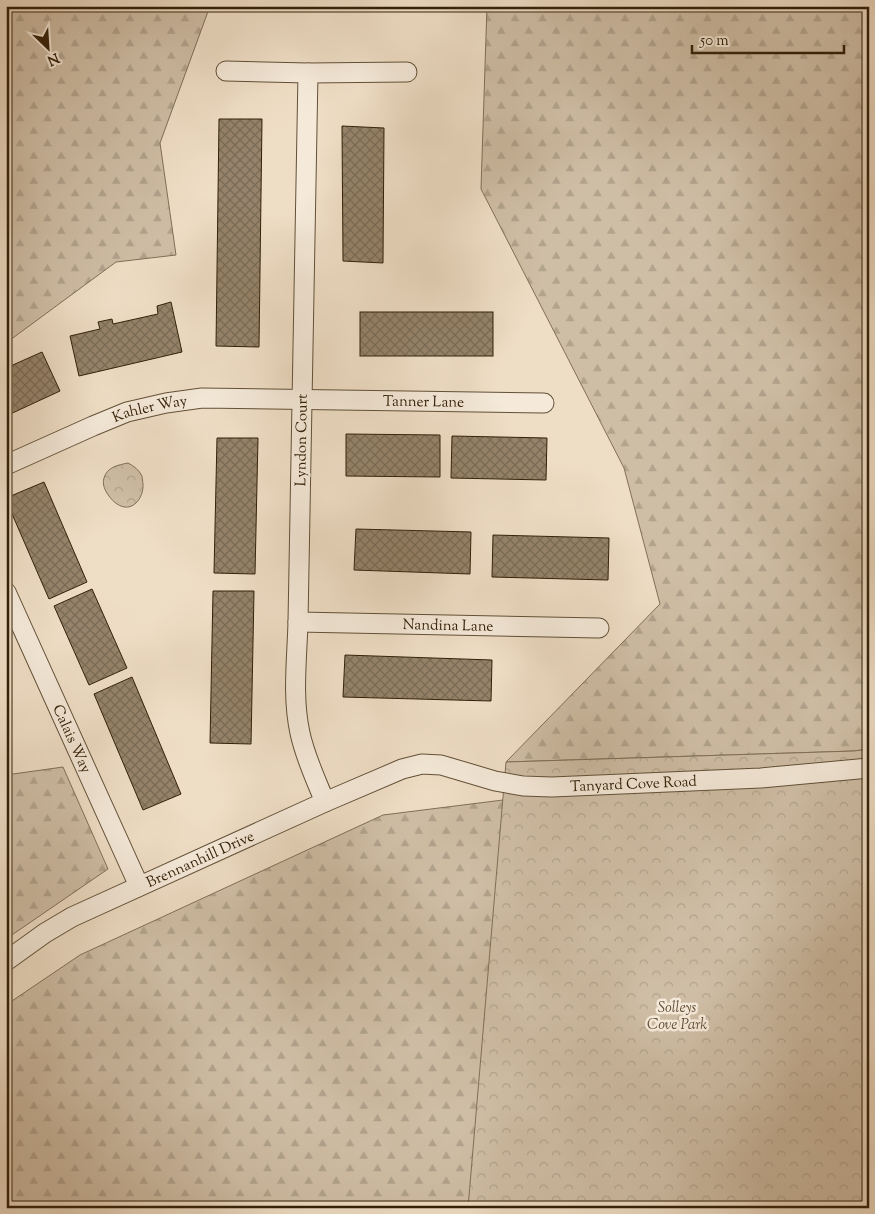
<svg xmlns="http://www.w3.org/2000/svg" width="875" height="1214" font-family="'Sorts Mill Goudy',serif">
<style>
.forest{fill:url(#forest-firs);stroke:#816f57}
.park{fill:url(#park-crowns);stroke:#816f57}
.building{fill:url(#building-cross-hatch);stroke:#332008}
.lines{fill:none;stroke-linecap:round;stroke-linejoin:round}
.street-casing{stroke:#625038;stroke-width:21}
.street{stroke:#f5eada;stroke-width:19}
.labels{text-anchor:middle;stroke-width:5;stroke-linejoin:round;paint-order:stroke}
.street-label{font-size:15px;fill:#332008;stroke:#f5eada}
.park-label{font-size:15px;font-style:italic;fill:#624f37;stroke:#f5eada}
</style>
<defs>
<pattern id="forest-firs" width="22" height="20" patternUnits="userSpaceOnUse" patternTransform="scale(1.25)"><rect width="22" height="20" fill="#cfbea6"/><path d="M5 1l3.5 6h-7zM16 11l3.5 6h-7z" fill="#b2a38d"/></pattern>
<pattern id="park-crowns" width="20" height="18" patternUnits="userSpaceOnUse" patternTransform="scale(1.25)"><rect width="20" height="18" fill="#cfbea6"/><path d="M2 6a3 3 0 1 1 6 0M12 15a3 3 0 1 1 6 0" fill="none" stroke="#b2a38d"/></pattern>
<pattern id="building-cross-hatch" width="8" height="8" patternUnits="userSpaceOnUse" patternTransform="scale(1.25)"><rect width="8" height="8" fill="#95836b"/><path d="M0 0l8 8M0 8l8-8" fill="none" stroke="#7a6b56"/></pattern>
</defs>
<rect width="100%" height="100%" fill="#efdec6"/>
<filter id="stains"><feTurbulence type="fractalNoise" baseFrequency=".004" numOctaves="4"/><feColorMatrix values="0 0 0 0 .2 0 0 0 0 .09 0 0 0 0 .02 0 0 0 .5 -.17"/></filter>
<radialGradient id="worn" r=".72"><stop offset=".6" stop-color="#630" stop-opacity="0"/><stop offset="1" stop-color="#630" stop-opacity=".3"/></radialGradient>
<g class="forest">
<path d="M 6,6 L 210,6 L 160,143 L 176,255 L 116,262 L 6,343 Z"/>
<path d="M 487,6 L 869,6 L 869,749 L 854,751 L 506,762 L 660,604 L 624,468 L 481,189 Z"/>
<path d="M 63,767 L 108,869 L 6,939 L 6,775 Z"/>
<path d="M 503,800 L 869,1208 L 6,1208 L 6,1005 L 80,955 L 383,815 Z"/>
</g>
<g class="park">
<path d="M 128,463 C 134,466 139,470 142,476 C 142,477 143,483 143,484 C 144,498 132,514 117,504 C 114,502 111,499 109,496 C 105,491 102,484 104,478 C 107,467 118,465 128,463 Z"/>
<path d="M 869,749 L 869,1208 L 468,1208 L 506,762 L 854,751 Z"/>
</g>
<g class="building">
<path d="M 219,119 L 262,119 L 259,347 L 216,346 Z"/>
<path d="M 342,126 L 384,128 L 383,263 L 343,261 Z"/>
<path d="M 171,302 L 182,352 L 79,376 L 70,336 L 100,329 L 98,322 L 112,319 L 113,324 L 158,314 L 157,306 Z"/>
<rect x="360" y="312" width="133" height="44"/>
<path d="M 42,352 L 60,391 L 6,416 L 6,368 Z"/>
<path d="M 346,434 L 440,435 L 440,477 L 346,476 Z"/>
<path d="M 452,436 L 547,438 L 546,480 L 451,478 Z"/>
<path d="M 217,438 L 258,438 L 255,574 L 214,573 Z"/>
<path d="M 44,482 L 87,582 L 49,599 L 6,500 L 6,498 Z"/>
<path d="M 356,529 L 471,532 L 470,574 L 354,570 Z"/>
<path d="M 493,535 L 609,538 L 608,580 L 492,577 Z"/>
<path d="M 92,589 L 127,668 L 89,685 L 54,606 Z"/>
<path d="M 213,591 L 254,591 L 251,744 L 210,743 Z"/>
<path d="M 345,655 L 492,660 L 491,701 L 343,697 Z"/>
<path d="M 132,677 L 181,794 L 143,810 L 94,694 Z"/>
<path d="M 6,691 L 12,703 L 6,706 Z"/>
</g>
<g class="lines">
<g class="street-casing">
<g id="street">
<path d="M 226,71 L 308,73 L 407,72"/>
<path d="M 308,73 L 298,622 C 297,659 292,697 300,733 C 305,757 316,780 325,802"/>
<path id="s1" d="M 6,465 L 93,426 L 127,412 L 166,403 L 202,398 L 544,403"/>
<path id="s2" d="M 6,592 L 139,886"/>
<path id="s3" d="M 298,622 L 599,628"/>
<path id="s4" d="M 6,961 L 45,933 L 72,917 L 325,802 L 402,769 L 422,764 L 441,765 L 495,781 L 523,786 L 552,787 L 761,778 L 869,768"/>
</g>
</g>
<use href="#street" class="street"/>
</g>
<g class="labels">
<g class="street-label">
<text dy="5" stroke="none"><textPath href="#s1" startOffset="430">Tanner Lane</textPath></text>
<text dy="5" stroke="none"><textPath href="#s1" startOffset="155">Kahler Way</textPath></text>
<text transform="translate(301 440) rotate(-89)" y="5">Lyndon Court</text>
<text dy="5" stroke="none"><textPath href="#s3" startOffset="150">Nandina Lane</textPath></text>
<text dy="5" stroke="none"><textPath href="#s2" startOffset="161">Calais Way</textPath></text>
<text dy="5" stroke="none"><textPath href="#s4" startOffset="676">Tanyard Cove Road</textPath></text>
<text dy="5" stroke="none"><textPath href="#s4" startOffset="220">Brennanhill Drive</textPath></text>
</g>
<g class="park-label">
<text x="677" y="1012">Solleys<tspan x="677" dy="17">Cove Park</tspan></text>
</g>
</g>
<rect width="875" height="1214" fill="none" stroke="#efdec6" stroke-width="25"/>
<rect x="8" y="8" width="860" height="1199" fill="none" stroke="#332008" stroke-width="2.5"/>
<rect x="12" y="12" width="850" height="1189" fill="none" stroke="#332008"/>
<g transform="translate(48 48) rotate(155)" stroke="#f5eada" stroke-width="4" paint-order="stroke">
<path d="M0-4L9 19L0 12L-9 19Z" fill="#332008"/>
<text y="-8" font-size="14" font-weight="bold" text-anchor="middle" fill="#332008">N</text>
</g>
<path d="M692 45v8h152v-8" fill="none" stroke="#332008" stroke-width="2.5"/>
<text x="700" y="45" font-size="15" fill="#332008" stroke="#f5eada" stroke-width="4" paint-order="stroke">50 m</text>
<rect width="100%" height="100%" filter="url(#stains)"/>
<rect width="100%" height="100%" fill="url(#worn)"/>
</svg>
